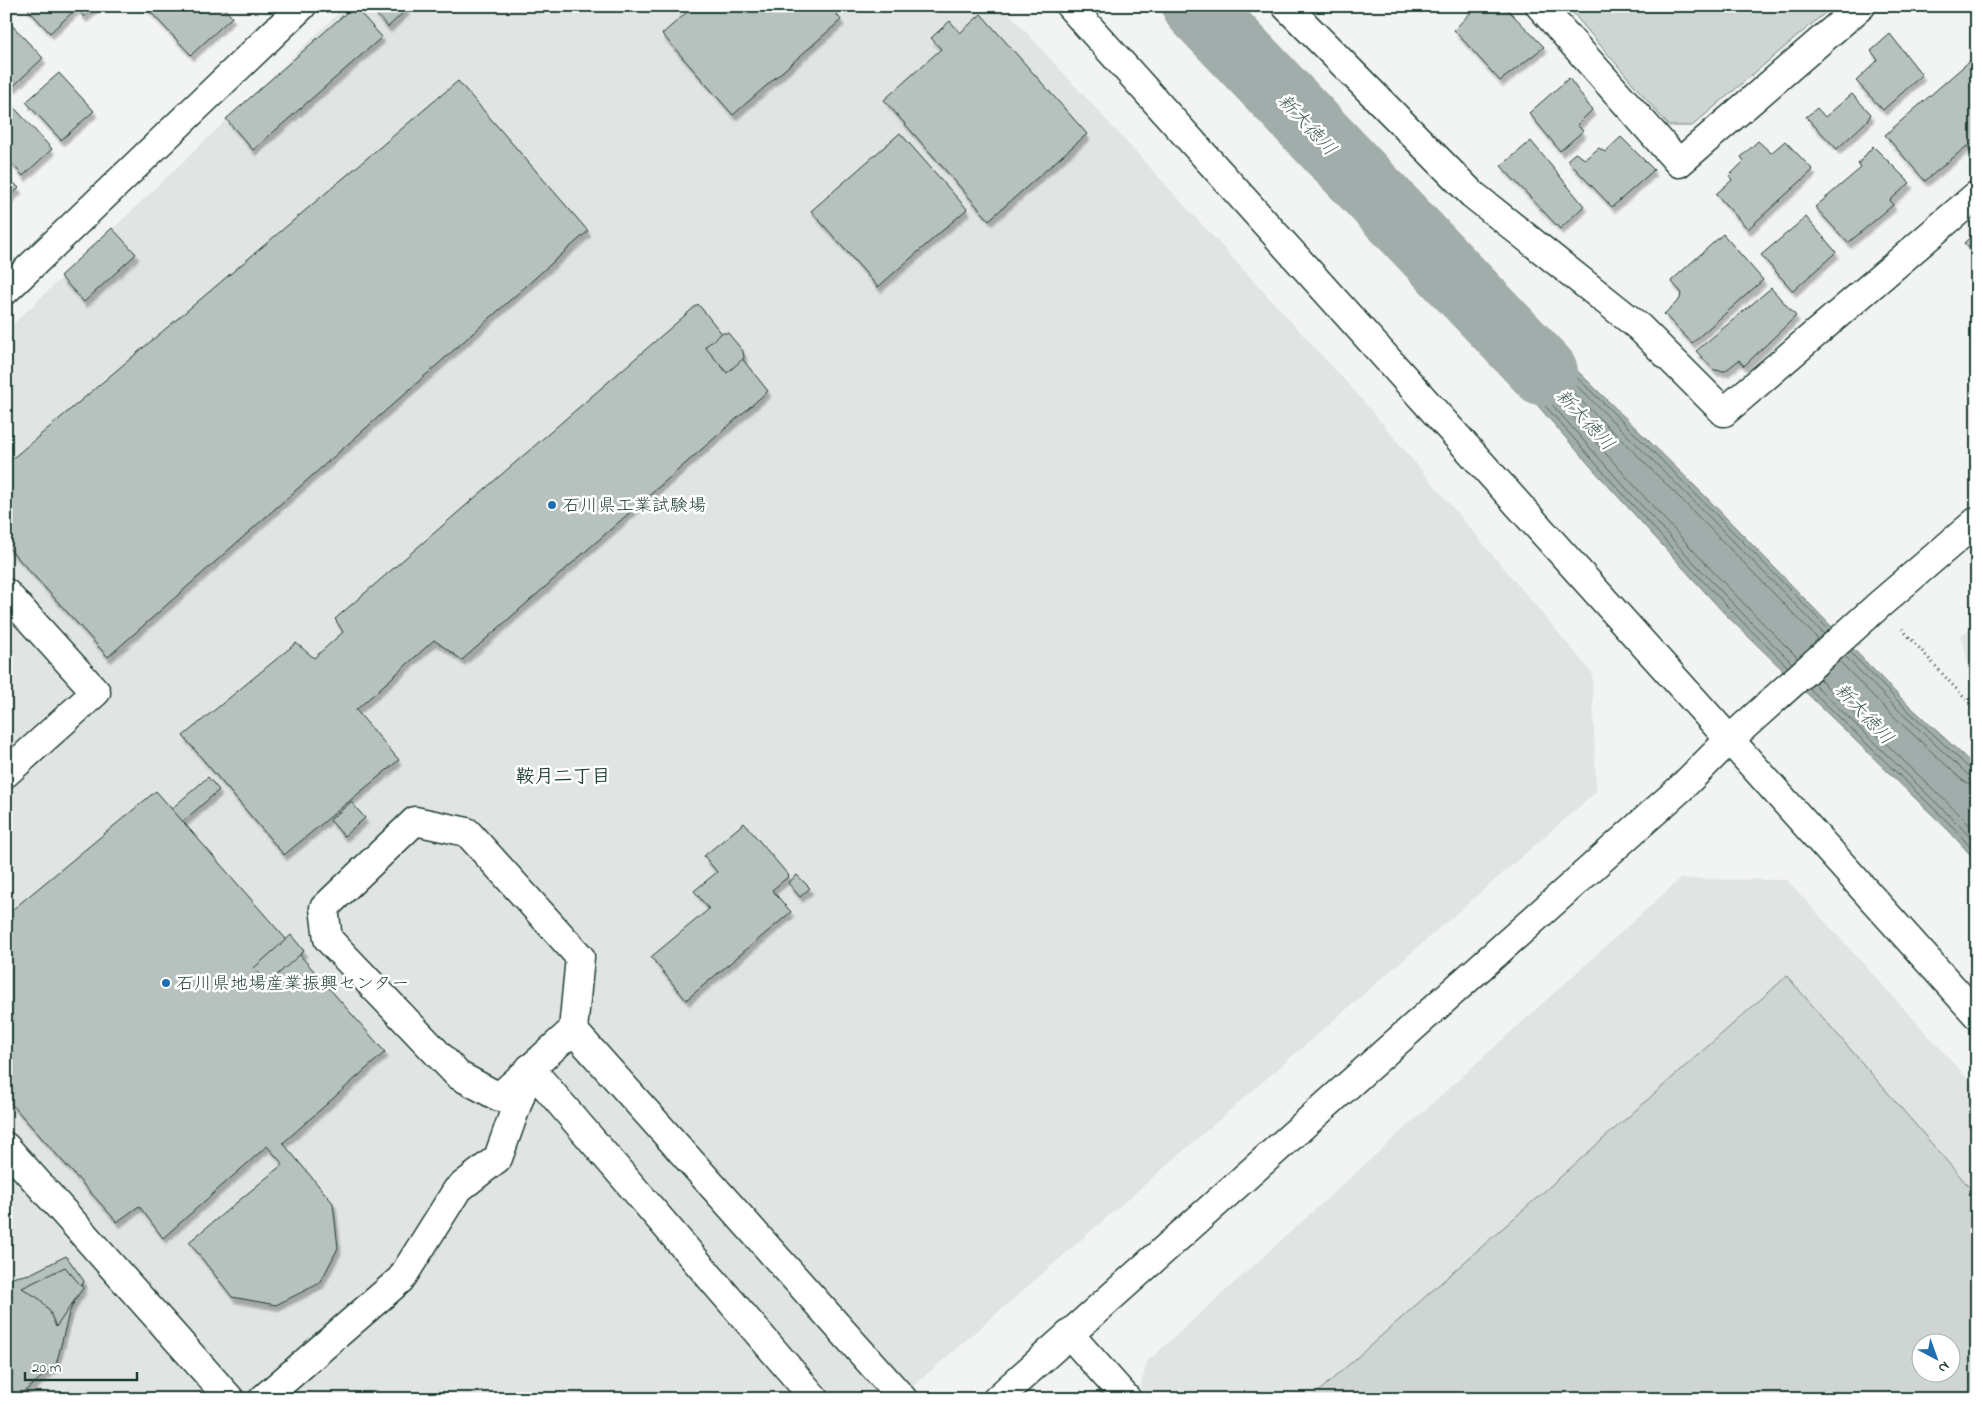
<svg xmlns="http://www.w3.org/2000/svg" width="1983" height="1405" font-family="'Indie Flower','Klee One',sans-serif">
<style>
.built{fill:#e0e4e3;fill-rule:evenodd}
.green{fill:#ced5d3;stroke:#768984;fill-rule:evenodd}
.water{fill:#a1adaa;stroke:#6d807b}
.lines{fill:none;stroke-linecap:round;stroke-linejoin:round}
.shore{stroke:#536a63;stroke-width:1}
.river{stroke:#a1adaa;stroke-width:68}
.building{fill:#b7c1bd;stroke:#1f3d34;filter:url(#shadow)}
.minor-casing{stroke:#1f3d34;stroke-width:31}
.path{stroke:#1f3d34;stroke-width:3;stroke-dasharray:1 4;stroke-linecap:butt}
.minor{stroke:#fff;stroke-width:28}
.poi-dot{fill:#1f6fb2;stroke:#fff;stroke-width:2}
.labels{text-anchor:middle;stroke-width:5;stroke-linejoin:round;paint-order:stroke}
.poi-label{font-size:18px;fill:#1f3d34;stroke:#fff;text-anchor:start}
.water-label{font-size:19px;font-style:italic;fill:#465f57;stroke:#fff}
.neighbourhood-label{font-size:19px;font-weight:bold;fill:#1f3d34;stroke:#fff}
</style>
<defs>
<filter id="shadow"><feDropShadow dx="3" dy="5.5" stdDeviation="1" flood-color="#0004"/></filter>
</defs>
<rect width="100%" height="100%" fill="#f2f3f3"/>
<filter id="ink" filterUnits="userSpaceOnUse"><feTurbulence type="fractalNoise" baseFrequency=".02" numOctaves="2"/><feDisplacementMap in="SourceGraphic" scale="10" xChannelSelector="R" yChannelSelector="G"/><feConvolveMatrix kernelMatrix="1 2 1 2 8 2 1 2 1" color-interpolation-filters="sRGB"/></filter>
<g filter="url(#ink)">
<g class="built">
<path d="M 346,6 L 1002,6 L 1358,395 L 1592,673 L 1596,792 L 898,1399 L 6,1399 L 6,331 Z"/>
<path d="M 1977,622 L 1977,695 L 1961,636 Z"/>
<path d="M 1680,879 L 1787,880 L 1977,1089 L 1977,1399 L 1149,1399 L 1140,1388 L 1147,1362 ZM 1920,1342 L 1950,1342 L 1950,1372 L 1920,1372 Z"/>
</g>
<g class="green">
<path d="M 1567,6 L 1833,6 L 1692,126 L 1669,126 Z"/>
<path d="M 1787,976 L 1977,1196 L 1977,1399 L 1310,1399 ZM 1920,1342 L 1950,1342 L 1950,1372 L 1920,1372 Z"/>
</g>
<path class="water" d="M 1490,290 L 1548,342 L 1703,494 L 1900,697 L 1977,768 L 1977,862 L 1950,832 L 1724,613 L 1592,468 L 1466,323 Z"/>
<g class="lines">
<g class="shore">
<path d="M 1850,652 L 1897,700 L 1971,770 L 1977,771"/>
<path d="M 1845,656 L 1893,705 L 1967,774 L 1977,778"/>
<path d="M 1798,658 C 1689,552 1591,437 1492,323 L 1492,320 L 1495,320 C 1607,422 1713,531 1818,639"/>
<path d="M 1839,661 L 1887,710 L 1962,780 L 1969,784 L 1977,785"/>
<path d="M 1792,663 C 1682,556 1582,439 1482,324 L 1482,321 L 1491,308 L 1494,308 C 1608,413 1716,523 1824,634"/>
<path d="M 1788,667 C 1676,559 1576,441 1474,324 L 1474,321 L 1490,299 L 1493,299 C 1609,405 1719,517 1829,630"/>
<path d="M 1819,679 L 1963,818 L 1977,834"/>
<path d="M 1814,684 L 1958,824 L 1977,845"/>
<path d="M 1809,688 L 1954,828 L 1977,855"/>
</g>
<path class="river" d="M 1196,6 L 1544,372"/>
</g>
<g class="building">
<path d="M 25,6 L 96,6 L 84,17 L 77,8 L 50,33 Z"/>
<path d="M 145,6 L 222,6 L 232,17 L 191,55 Z"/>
<path d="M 354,6 L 382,37 L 253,150 L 226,119 Z"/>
<path d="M 380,6 L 404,6 L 407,9 L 388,27 L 374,12 Z"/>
<path d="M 694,6 L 830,6 L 841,20 L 733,115 L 662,34 Z"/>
<path d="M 1477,6 L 1504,6 L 1544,47 L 1500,81 L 1454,30 Z"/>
<path d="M 981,14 L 1087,134 L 989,220 L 884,100 L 941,49 L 931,38 L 950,21 L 960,33 Z"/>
<path d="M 6,19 L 43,58 L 6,93 Z"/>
<path d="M 1890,34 L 1922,75 L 1883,110 L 1856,81 L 1878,60 L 1871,51 Z"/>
<path d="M 1972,59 L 1977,66 L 1977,138 L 1975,140 L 1977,144 L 1977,156 L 1975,156 L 1967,146 L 1925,181 L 1885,135 Z"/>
<path d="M 59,73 L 94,111 L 61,140 L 26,102 Z"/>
<path d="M 1569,78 L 1592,110 L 1577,125 L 1583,131 L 1560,151 L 1529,113 Z"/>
<path d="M 458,81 L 588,231 L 108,657 L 6,545 L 6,464 Z"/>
<path d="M 1852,94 L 1871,114 L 1867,121 L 1837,149 L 1806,117 L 1817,108 L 1825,117 Z"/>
<path d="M 9,102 L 52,149 L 23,176 L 6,157 L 6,105 Z"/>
<path d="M 900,133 L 967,209 L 878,287 L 811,211 Z"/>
<path d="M 1621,137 L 1654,170 L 1612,207 L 1567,160 L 1575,153 L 1585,159 L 1599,148 L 1605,152 Z"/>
<path d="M 1531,141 L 1584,206 L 1560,229 L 1501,166 Z"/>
<path d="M 1758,141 L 1771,153 L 1785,141 L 1813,170 L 1748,229 L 1716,194 L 1732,180 L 1729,176 L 1744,161 L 1741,157 Z"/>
<path d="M 1873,146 L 1910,183 L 1890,200 L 1893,205 L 1848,243 L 1815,207 L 1861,168 L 1858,164 Z"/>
<path d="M 6,175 L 19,188 L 6,200 Z"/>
<path d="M 1806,217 L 1836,252 L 1793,291 L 1761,255 Z"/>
<path d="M 112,228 L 136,254 L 84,302 L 60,276 Z"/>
<path d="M 1977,231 L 1977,256 L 1964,243 Z"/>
<path d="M 1723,234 L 1763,280 L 1692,343 L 1664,314 L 1680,299 L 1681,292 L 1671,281 Z"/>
<path d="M 1771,288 L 1796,316 L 1744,366 L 1739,360 L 1725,371 L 1714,370 L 1696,351 Z"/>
<path d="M 698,304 L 768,391 L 462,660 L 434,640 L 356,710 L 399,760 L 284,855 L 183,736 L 296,643 L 314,658 L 343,632 L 335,619 Z"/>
<path d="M 722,333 L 728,333 L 743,351 L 744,358 L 727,373 L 705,347 Z"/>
<path d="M 208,777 L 219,790 L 173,830 L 162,817 Z"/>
<path d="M 156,791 L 385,1052 L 283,1143 L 333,1203 L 338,1248 L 320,1283 L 276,1305 L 232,1297 L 189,1242 L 283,1164 L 267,1146 L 163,1238 L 139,1206 L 117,1222 L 6,1098 L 6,915 Z"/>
<path d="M 351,802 L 365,818 L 344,836 L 330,820 Z"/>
<path d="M 744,823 L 789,876 L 772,890 L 791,912 L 686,1000 L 651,957 L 709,909 L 694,891 L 717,872 L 704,856 Z"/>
<path d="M 797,875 L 810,888 L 800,897 L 788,883 Z"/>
<path d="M 291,935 L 304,951 L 268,983 L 254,968 Z"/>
<path d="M 66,1256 L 84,1281 L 69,1313 L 56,1365 L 15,1399 L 6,1399 L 6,1279 L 30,1274 Z"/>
<path d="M 65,1267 L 83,1288 L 56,1327 L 50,1312 L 41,1300 L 22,1288 Z"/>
</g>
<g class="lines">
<g class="minor-casing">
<g id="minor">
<path d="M 1070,6 L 1977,1015"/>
<path d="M 1286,6 L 1472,194 L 1639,327 L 1724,412 L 1977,195"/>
<path d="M 1540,6 L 1679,163 L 1861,6"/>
<path d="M 6,290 L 302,6"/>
<path d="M 6,593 L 96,692 L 6,773"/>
<path d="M 573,1030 L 499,1097 L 458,1075 L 328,939 L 324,908 L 415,821 L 467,832 L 580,957 L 573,1030 L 903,1399"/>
<path d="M 6,1147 L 230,1399"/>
<path d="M 1070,1335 L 1127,1399"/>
<path d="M 263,1399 L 401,1279 L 457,1190 L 498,1158 L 530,1068 L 815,1399"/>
<path d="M 997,1399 L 1681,788 L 1729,740 L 1880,604 L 1977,521"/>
</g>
</g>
<g class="path">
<path d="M 1793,6 L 1799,14"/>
<path d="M 1902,629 L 1977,712"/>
</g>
<use href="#minor" class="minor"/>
</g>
</g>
<g class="poi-dot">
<circle cx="552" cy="505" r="5"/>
<circle cx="166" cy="983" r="5"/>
</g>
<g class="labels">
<g class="poi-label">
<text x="562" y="511">石川県工業試験場</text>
<text x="176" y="989">石川県地場産業振興センター</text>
</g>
<g class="water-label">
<text transform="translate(1308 124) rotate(47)" y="7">新大徳川</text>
<text transform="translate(1586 419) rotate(47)" y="7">新大徳川</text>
<text transform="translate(1865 713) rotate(47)" y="7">新大徳川</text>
</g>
<g class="neighbourhood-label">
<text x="563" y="782">鞍月二丁目</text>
</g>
</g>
<rect width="1983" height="1405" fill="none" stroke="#fff" stroke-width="25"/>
<rect x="12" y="12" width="1958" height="1380" fill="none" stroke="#1f3d34" stroke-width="2" filter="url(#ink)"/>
<g transform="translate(1936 1358) rotate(139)"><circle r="24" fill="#ffffff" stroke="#a5b1ae"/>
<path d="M0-4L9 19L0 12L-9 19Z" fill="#1f6fb2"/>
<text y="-8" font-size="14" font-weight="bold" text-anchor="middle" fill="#1f3d34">N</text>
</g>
<path d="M25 1372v8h112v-8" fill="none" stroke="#1f3d34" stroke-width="2.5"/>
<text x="32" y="1372" font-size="15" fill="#1f3d34" stroke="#ffffff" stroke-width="4" paint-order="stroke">20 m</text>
</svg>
